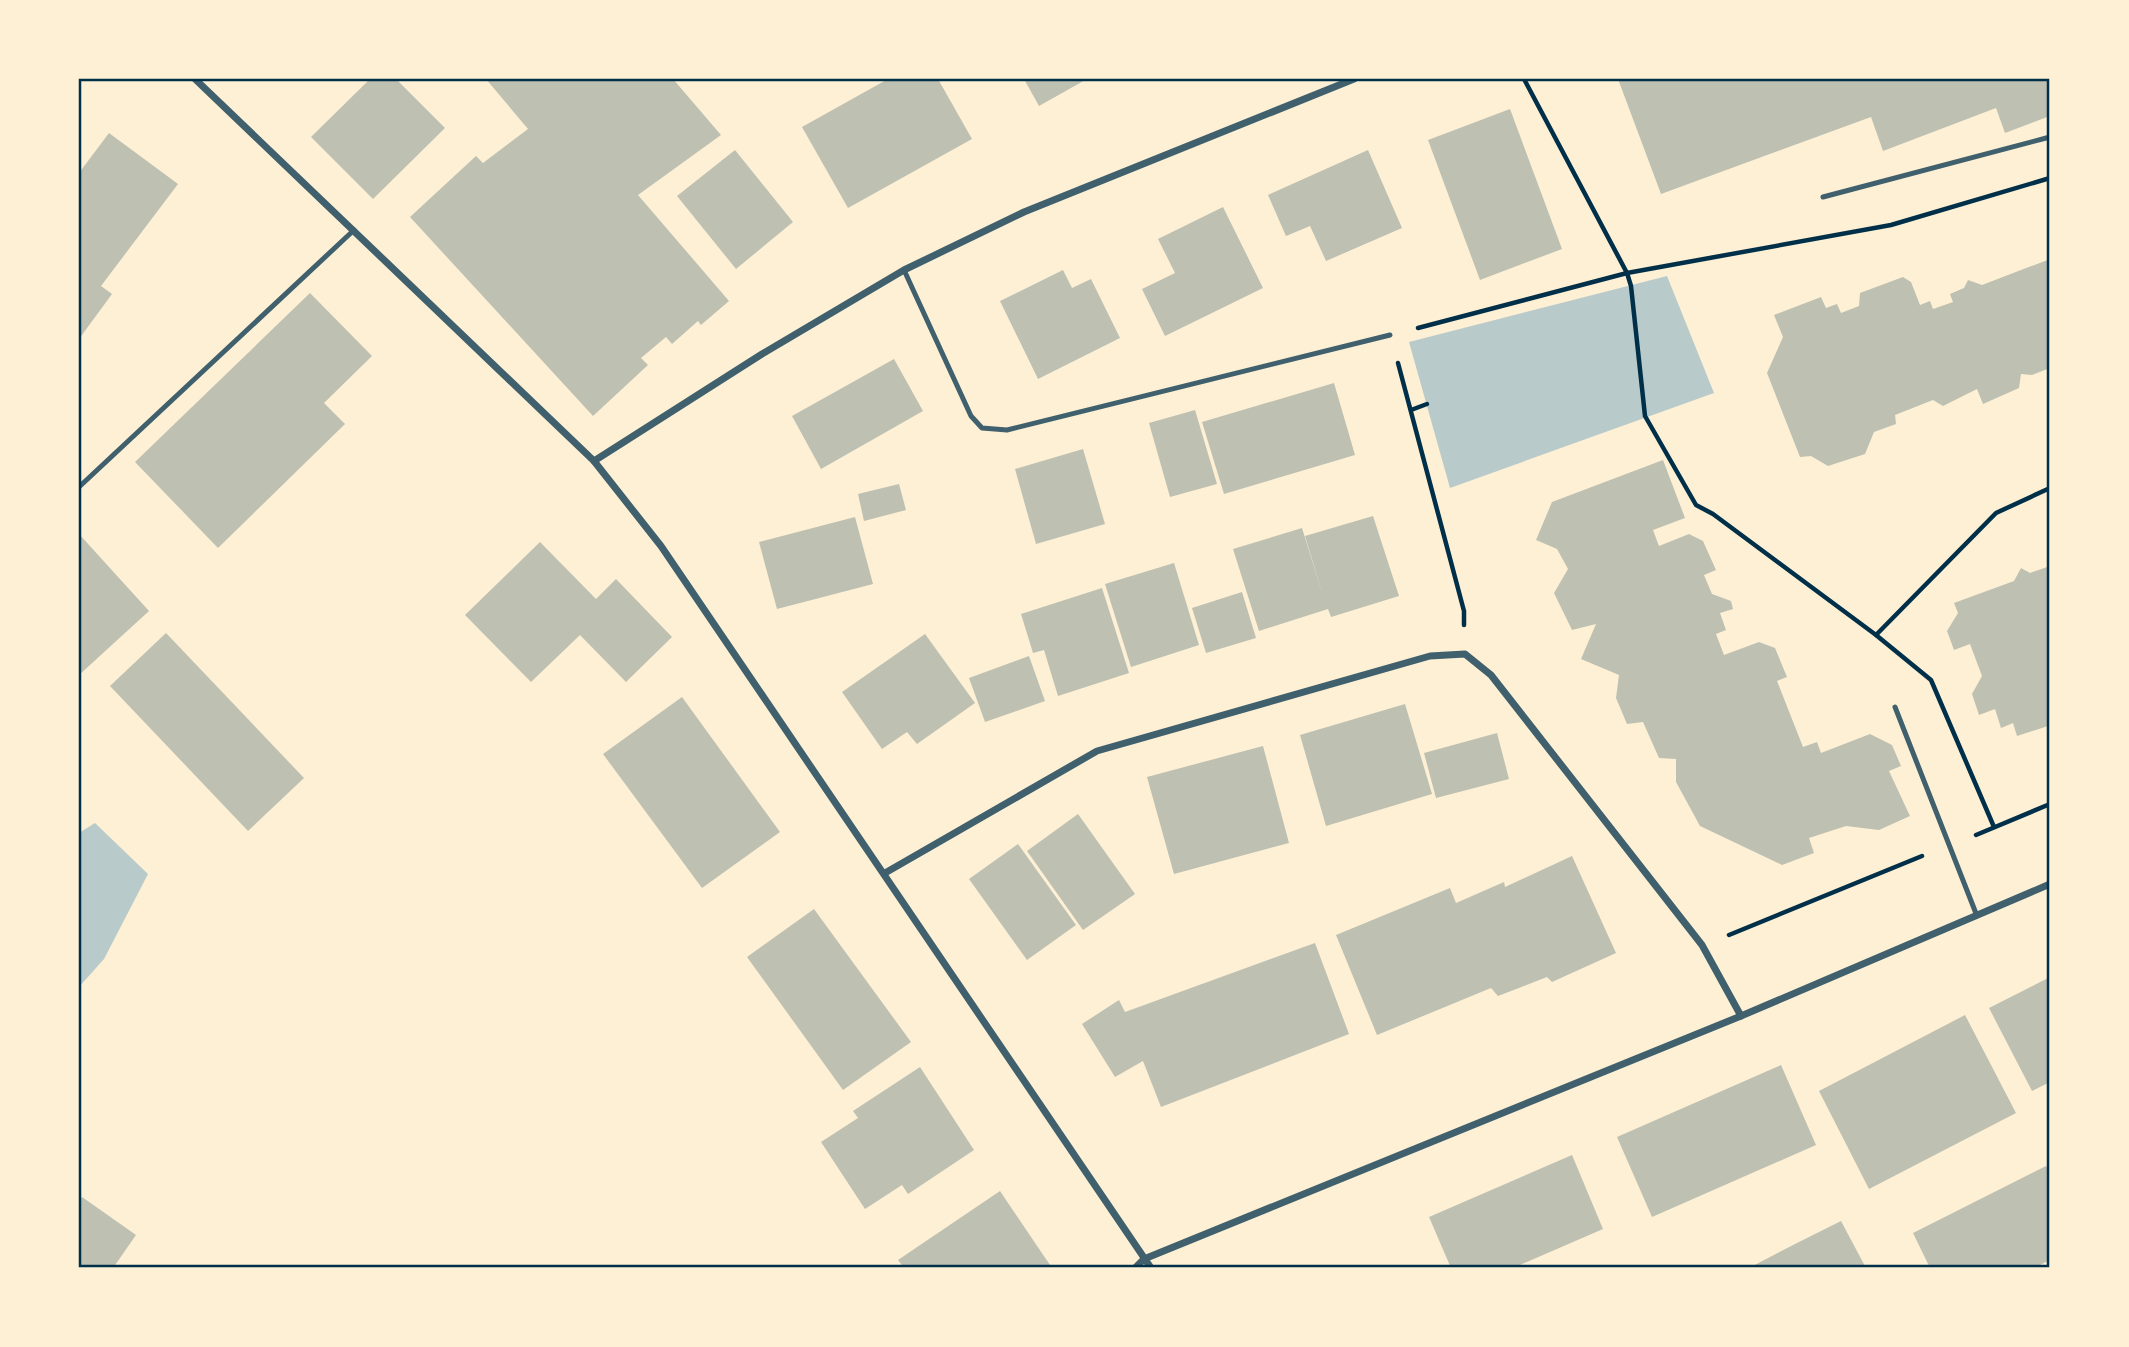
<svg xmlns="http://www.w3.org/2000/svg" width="2129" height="1347" font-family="'Exo 2',sans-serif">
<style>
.green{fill:#b9caca}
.building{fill:#bec0b2}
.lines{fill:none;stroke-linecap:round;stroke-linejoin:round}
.path{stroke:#003049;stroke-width:4.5}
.service{stroke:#3f606c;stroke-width:5}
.minor{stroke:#3f606c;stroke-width:7}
.neatline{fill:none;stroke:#003049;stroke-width:2.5}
</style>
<rect width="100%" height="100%" fill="#fdf0d5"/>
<g class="green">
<path d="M 1667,276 L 1714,393 L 1450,488 L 1409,342 Z"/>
<path d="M 95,823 L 148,874 L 104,959 L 79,987 L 79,833 Z"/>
</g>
<g class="building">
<path d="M 370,79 L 396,79 L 445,128 L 373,199 L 311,137 Z"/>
<path d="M 486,79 L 673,79 L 721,135 L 638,195 L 729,301 L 701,325 L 698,321 L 672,344 L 666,337 L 641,358 L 648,365 L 593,416 L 410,217 L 476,156 L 483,163 L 528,129 Z"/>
<path d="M 888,79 L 938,79 L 972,139 L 848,208 L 802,127 Z"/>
<path d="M 1024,79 L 1087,79 L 1039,106 Z"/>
<path d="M 1618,79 L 2050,79 L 2050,116 L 2005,133 L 1996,108 L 1883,151 L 1871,117 L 1661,194 Z"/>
<path d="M 1510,109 L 1562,249 L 1480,280 L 1428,140 Z"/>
<path d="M 109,133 L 178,184 L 101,286 L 112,294 L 79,339 L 79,173 Z"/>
<path d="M 735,150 L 793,222 L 736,269 L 677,196 Z"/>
<path d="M 1368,150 L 1402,228 L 1326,261 L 1310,226 L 1286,236 L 1268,195 Z"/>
<path d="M 1223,207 L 1263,288 L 1165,336 L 1142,289 L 1175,273 L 1158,239 Z"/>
<path d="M 2050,259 L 2050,368 L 2032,375 L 2021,374 L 2019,388 L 1983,404 L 1977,389 L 1943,406 L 1933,400 L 1895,415 L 1896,424 L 1874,432 L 1865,454 L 1828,466 L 1811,456 L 1800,457 L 1767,373 L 1783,337 L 1774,315 L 1821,297 L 1826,308 L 1837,304 L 1841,313 L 1859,306 L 1860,293 L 1903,277 L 1911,282 L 1920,305 L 1930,301 L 1933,309 L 1953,302 L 1950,294 L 1964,288 L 1968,280 L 1982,285 Z"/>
<path d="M 1063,270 L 1072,288 L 1091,279 L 1120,338 L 1038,379 L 1000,301 Z"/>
<path d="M 310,293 L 372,356 L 324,403 L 345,424 L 218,548 L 135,462 Z"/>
<path d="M 894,359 L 923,411 L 821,469 L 792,416 Z"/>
<path d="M 1334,383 L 1355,455 L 1224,494 L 1202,422 Z"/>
<path d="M 1195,410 L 1217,484 L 1170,497 L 1149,423 Z"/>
<path d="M 1083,449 L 1105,524 L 1036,544 L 1015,469 Z"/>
<path d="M 1663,460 L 1685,518 L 1653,530 L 1659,546 L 1689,534 L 1703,541 L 1716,570 L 1704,575 L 1712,594 L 1731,601 L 1733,609 L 1720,613 L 1726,630 L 1716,634 L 1724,655 L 1759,642 L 1775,648 L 1787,677 L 1777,681 L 1803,747 L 1817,742 L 1821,753 L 1870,734 L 1892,745 L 1901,766 L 1889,771 L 1910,816 L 1879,830 L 1846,826 L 1809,838 L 1814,853 L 1782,865 L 1700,826 L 1676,782 L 1676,759 L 1659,758 L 1643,722 L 1627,724 L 1616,698 L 1619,675 L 1581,659 L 1596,624 L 1572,630 L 1554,593 L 1568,569 L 1557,549 L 1536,540 L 1552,502 Z"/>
<path d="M 899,484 L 906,510 L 864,521 L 858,494 Z"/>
<path d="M 1373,516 L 1399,596 L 1331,617 L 1328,609 L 1259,631 L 1233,549 L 1302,528 L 1325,602 L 1305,536 Z"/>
<path d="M 855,517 L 873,584 L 777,609 L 759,542 Z"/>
<path d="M 79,534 L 149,611 L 79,675 Z"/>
<path d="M 540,542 L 596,599 L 616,579 L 672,637 L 626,682 L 580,635 L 531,682 L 465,615 Z"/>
<path d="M 1174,563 L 1199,645 L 1131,667 L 1105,584 Z"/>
<path d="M 2050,566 L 2050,722 L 2048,726 L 2017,736 L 2013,723 L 2001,728 L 1995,709 L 1979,715 L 1972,694 L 1982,676 L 1970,644 L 1954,650 L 1947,631 L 1958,613 L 1954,603 L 2014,581 L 2021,568 L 2030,573 Z"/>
<path d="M 1102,588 L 1129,673 L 1058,696 L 1044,650 L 1033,653 L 1021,614 Z"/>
<path d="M 1242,592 L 1256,638 L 1206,653 L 1192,608 Z"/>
<path d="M 166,633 L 304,778 L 248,831 L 110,686 Z"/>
<path d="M 925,634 L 975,703 L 917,744 L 907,732 L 882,749 L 842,692 Z"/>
<path d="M 1029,656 L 1045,701 L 985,722 L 969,678 Z"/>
<path d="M 682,697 L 780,832 L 702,888 L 603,754 Z"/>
<path d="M 1405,704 L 1432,794 L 1326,826 L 1300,735 Z"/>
<path d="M 1497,733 L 1509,779 L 1436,798 L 1424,753 Z"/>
<path d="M 1263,746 L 1289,843 L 1174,874 L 1147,777 Z"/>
<path d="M 1078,814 L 1135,894 L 1083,930 L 1027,851 Z"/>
<path d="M 1018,844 L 1076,925 L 1027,960 L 969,879 Z"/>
<path d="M 1572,856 L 1616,953 L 1552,982 L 1547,977 L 1498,996 L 1491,988 L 1377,1035 L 1336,935 L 1450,888 L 1456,903 L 1504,882 L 1505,887 Z"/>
<path d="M 814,909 L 911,1042 L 843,1090 L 747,957 Z"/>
<path d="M 1315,943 L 1349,1034 L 1161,1107 L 1143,1061 L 1115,1077 L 1082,1024 L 1119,1000 L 1125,1012 Z"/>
<path d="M 2050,977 L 2050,1082 L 2032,1091 L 1989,1008 Z"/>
<path d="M 1965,1015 L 2016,1113 L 1869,1189 L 1819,1091 Z"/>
<path d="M 1781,1065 L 1816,1145 L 1652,1217 L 1617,1137 Z"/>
<path d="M 920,1067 L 974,1150 L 908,1194 L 902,1185 L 865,1209 L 821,1142 L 858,1118 L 853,1111 Z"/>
<path d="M 1572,1155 L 1603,1229 L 1513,1268 L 1451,1268 L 1429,1217 Z"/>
<path d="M 2046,1166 L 2050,1174 L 2050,1260 L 2034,1268 L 1930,1268 L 1913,1233 Z"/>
<path d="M 1000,1191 L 1050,1265 L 1045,1268 L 904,1268 L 898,1260 Z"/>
<path d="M 82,1197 L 136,1235 L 113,1268 L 79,1268 L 79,1201 Z"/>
<path d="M 1841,1221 L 1866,1268 L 1749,1268 L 1795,1244 Z"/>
</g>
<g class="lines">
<g class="path">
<path d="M 1524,79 L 1627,273 L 1631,286 L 1645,416 L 1696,505 L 1713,514 L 1876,635 L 1931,680 L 1994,827"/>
<path d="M 1418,328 L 1627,273 L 1891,225 L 2050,178"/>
<path d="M 1398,363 L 1464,611 L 1464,625"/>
<path d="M 1411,410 L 1427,404"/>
<path d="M 1876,635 L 1996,513 L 2050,488"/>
<path d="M 1976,835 L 2050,804"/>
<path d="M 1729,935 L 1922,856"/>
</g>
<g class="service">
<path d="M 1823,197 L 2050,137"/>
<path d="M 904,270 L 971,416 L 982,428 L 1007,430 L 1390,335"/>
<path d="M 79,487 L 354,230"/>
<path d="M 1895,707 L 1977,916"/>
</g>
<g class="minor">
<path d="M 195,79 L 594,461 L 661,546 L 1151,1268"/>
<path d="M 594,461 L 762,354 L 904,270 L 1024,212 L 1354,79"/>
<path d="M 885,873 L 1097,751 L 1430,656 L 1465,654 L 1491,675 L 1702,945 L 1741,1016"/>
<path d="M 1135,1268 L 1144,1259 L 1741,1016 L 2050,884"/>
</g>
</g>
<rect width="2129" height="1347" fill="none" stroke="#fdf0d5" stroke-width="161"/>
<rect x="80" y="80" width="1968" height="1186" class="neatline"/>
</svg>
